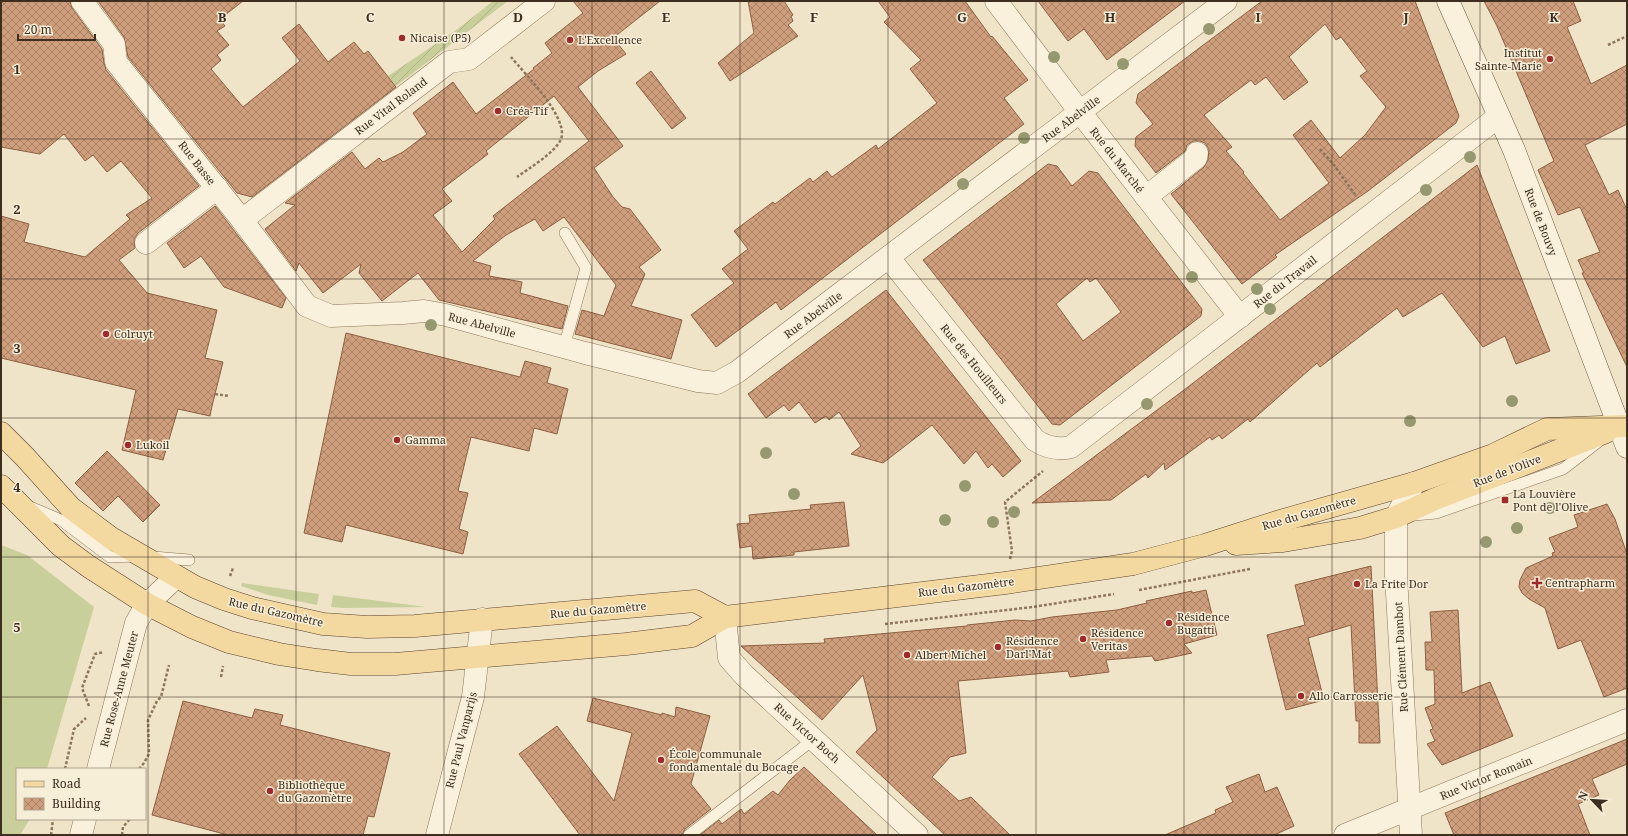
<svg xmlns="http://www.w3.org/2000/svg" width="1628" height="836" font-family="'Noto Serif',serif">
<style>
.grass{fill:#c9cf9b}
.garden{fill:url(#garden-furrows)}
.building{fill:url(#building-cross-hatch);stroke:#8d5f41;fill-rule:evenodd}
.lines{fill:none;stroke-linecap:round;stroke-linejoin:round}
.lane-casing{stroke:#8d765c;stroke-width:12}
.street-casing{stroke:#8d765c;stroke-width:23}
.secondary-casing{stroke:#6f573f;stroke-width:23}
.primary-casing{stroke:#5b4430;stroke-width:23}
.path{stroke:#8d765c;stroke-width:2.5;stroke-dasharray:3 2;stroke-linecap:butt}
.lane{stroke:#faf1dc;stroke-width:11}
.street{stroke:#faf1dc;stroke-width:22}
.secondary{stroke:#faf1dc;stroke-width:22}
.primary{stroke:#f3d9a0;stroke-width:22}
.tree{fill:#96986f}
.grid{fill:none;stroke:#3d2e20;stroke-width:1;stroke-opacity:0.55}
.poi-dot{fill:#9e2a2b;stroke:#f7eed8;stroke-width:1.5}
.labels{text-anchor:middle;stroke-width:3;stroke-linejoin:round;paint-order:stroke}
.poi-label{font-size:11px;fill:#3d2e20;stroke:#f7eed8;text-anchor:start}
.street-label{font-size:11px;fill:#3d2e20;stroke:#f7eed8}
.grid-label{font-size:13px;text-anchor:middle;font-weight:bold;fill:#3d2e20;stroke:#f7eed8;stroke-width:3;stroke-linejoin:round;paint-order:stroke}
</style>
<defs>
<pattern id="garden-furrows" width="10" height="10" patternUnits="userSpaceOnUse"><rect width="10" height="10" fill="#c9cf9b"/><path d="M-1 1l2-2M0 10L10 0M9 11l2-2" fill="none" stroke="#aeb285"/></pattern>
<pattern id="building-cross-hatch" width="8" height="8" patternUnits="userSpaceOnUse"><rect width="8" height="8" fill="#cf9f7d"/><path d="M0 0l8 8M0 8l8-8" fill="none" stroke="#a98266"/></pattern>
</defs>
<rect width="100%" height="100%" fill="#f0e4c8"/>
<g class="grass">
<path d="M 1,545 L 27,555 L 94,607 L 47,769 L 17,769 L 17,819 L 30,819 L 20,835 L 1,835 Z"/>
<path d="M 242,583 L 319,594 L 317,605 L 268,595 L 241,586 Z"/>
<path d="M 333,595 L 426,607 L 343,608 L 331,607 Z"/>
</g>
<path class="garden" d="M 493,1 L 508,1 L 396,86 L 388,76 L 459,28 Z"/>
<g class="building">
<path d="M 1,1 L 70,1 L 72,8 L 102,49 L 104,63 L 106,70 L 199,186 L 138,233 L 134,239 L 135,248 L 119,260 L 147,293 L 217,310 L 205,358 L 223,362 L 212,406 L 210,416 L 178,409 L 163,460 L 122,450 L 136,390 L 1,358 L 1,216 L 29,224 L 24,242 L 85,257 L 130,219 L 126,215 L 152,198 L 121,161 L 107,172 L 93,155 L 85,161 L 64,134 L 40,154 L 1,147 Z"/>
<path d="M 98,1 L 243,1 L 220,19 L 225,26 L 217,31 L 229,45 L 217,55 L 221,60 L 211,69 L 243,107 L 300,61 L 282,38 L 299,24 L 328,62 L 354,42 L 364,54 L 368,51 L 396,87 L 252,197 L 237,193 L 128,57 L 124,37 Z"/>
<path d="M 573,1 L 660,1 L 613,38 L 626,54 L 598,71 L 578,87 L 623,146 L 594,168 L 613,197 L 622,207 L 630,209 L 661,250 L 639,267 L 645,274 L 631,306 L 682,320 L 671,359 L 575,334 L 582,310 L 604,316 L 616,285 L 564,217 L 543,231 L 535,219 L 506,235 L 473,261 L 491,266 L 489,276 L 522,282 L 520,293 L 568,306 L 562,329 L 439,300 L 418,273 L 382,301 L 359,273 L 361,264 L 323,293 L 299,263 L 296,271 L 265,229 L 295,205 L 285,203 L 352,152 L 365,169 L 379,158 L 383,162 L 403,152 L 427,134 L 413,113 L 453,82 L 476,114 L 534,69 L 533,68 L 552,53 L 545,43 L 583,13 ZM 554,96 L 589,141 L 493,216 L 495,219 L 462,252 L 433,215 L 452,201 L 442,189 L 488,154 L 486,151 Z"/>
<path d="M 748,1 L 784,1 L 793,15 L 791,16 L 793,21 L 788,25 L 798,36 L 730,81 L 718,63 L 754,33 Z"/>
<path d="M 878,1 L 965,1 L 991,37 L 992,36 L 1028,80 L 1004,98 L 1024,124 L 781,310 L 776,302 L 716,347 L 691,315 L 734,283 L 722,269 L 748,249 L 734,231 L 773,202 L 775,204 L 810,178 L 813,182 L 827,171 L 832,177 L 876,145 L 878,149 L 937,103 L 910,69 L 921,60 L 884,22 L 890,17 Z"/>
<path d="M 1038,1 L 1185,1 L 1107,60 L 1084,29 L 1068,41 Z"/>
<path d="M 1262,1 L 1415,1 L 1459,116 L 1456,123 L 1368,191 L 1275,255 L 1277,257 L 1242,284 L 1171,194 L 1204,167 L 1208,160 L 1209,149 L 1205,143 L 1200,141 L 1193,141 L 1187,145 L 1185,151 L 1156,173 L 1135,146 L 1136,137 L 1153,124 L 1136,103 L 1138,94 ZM 1325,24 L 1336,40 L 1341,37 L 1367,71 L 1360,76 L 1386,107 L 1365,135 L 1340,158 L 1311,120 L 1293,135 L 1329,183 L 1280,220 L 1243,173 L 1244,172 L 1226,151 L 1232,147 L 1204,115 L 1251,80 L 1255,85 L 1266,77 L 1284,100 L 1308,82 L 1289,57 Z"/>
<path d="M 1484,1 L 1573,1 L 1581,21 L 1567,27 L 1591,84 L 1627,65 L 1627,124 L 1585,145 L 1609,195 L 1618,190 L 1627,210 L 1627,367 L 1582,273 L 1584,273 L 1578,260 L 1600,252 L 1580,207 L 1558,215 L 1538,170 L 1554,161 L 1497,26 Z"/>
<path d="M 651,71 L 686,118 L 672,129 L 636,83 Z"/>
<path d="M 1048,164 L 1057,166 L 1072,186 L 1089,171 L 1098,173 L 1202,309 L 1201,316 L 1060,425 L 1052,424 L 923,260 ZM 1087,278 L 1090,282 L 1096,278 L 1121,312 L 1083,341 L 1056,304 Z"/>
<path d="M 1477,165 L 1550,351 L 1516,364 L 1505,336 L 1483,347 L 1442,293 L 1403,317 L 1397,308 L 1320,367 L 1317,363 L 1250,422 L 1248,419 L 1222,439 L 1219,435 L 1212,440 L 1210,437 L 1165,470 L 1164,463 L 1148,478 L 1146,474 L 1111,500 L 1032,503 L 1184,390 Z"/>
<path d="M 215,206 L 286,298 L 282,308 L 224,287 L 201,256 L 184,268 L 167,243 Z"/>
<path d="M 886,290 L 1021,461 L 1003,477 L 992,464 L 988,468 L 976,451 L 964,464 L 932,425 L 883,463 L 851,454 L 861,446 L 839,412 L 829,420 L 826,416 L 815,423 L 799,402 L 789,411 L 784,405 L 766,418 L 748,394 Z"/>
<path d="M 346,333 L 520,377 L 525,361 L 551,368 L 547,383 L 568,389 L 557,434 L 534,428 L 529,451 L 471,437 L 458,491 L 468,493 L 459,529 L 468,532 L 463,554 L 346,525 L 342,542 L 304,533 Z"/>
<path d="M 107,451 L 160,505 L 143,522 L 118,496 L 103,511 L 75,483 Z"/>
<path d="M 844,502 L 849,546 L 794,552 L 794,555 L 753,559 L 752,546 L 740,548 L 737,524 L 750,523 L 749,515 L 811,509 L 810,505 Z"/>
<path d="M 1607,504 L 1615,519 L 1627,554 L 1627,688 L 1604,697 L 1581,640 L 1558,649 L 1545,608 L 1529,599 L 1522,593 L 1519,587 L 1520,580 L 1526,568 L 1553,556 L 1552,553 L 1555,552 L 1549,538 L 1578,527 L 1574,515 Z"/>
<path d="M 1371,566 L 1380,743 L 1359,743 L 1359,721 L 1356,721 L 1351,625 L 1308,638 L 1324,700 L 1286,710 L 1267,635 L 1305,625 L 1295,585 Z"/>
<path d="M 1206,590 L 1217,635 L 1184,644 L 1192,653 L 1155,661 L 1152,656 L 1106,660 L 1109,672 L 1070,677 L 1068,671 L 958,681 L 966,753 L 950,757 L 932,777 L 959,801 L 971,797 L 1010,835 L 945,835 L 856,752 L 877,730 L 863,675 L 822,720 L 741,646 L 825,643 L 824,639 L 967,626 L 967,625 L 1015,620 L 1031,621 L 1052,617 L 1117,610 L 1147,603 L 1146,601 L 1192,591 L 1192,593 Z"/>
<path d="M 1458,610 L 1462,693 L 1490,682 L 1513,736 L 1442,765 L 1427,744 L 1435,741 L 1430,730 L 1433,729 L 1425,708 L 1435,704 L 1434,670 L 1426,670 L 1425,642 L 1432,642 L 1430,612 Z"/>
<path d="M 593,698 L 662,715 L 662,713 L 675,717 L 676,707 L 710,716 L 691,784 L 711,809 L 685,829 L 682,835 L 580,835 L 519,754 L 557,726 L 614,801 L 632,733 L 587,721 Z"/>
<path d="M 183,701 L 252,718 L 255,709 L 283,715 L 280,725 L 390,753 L 374,817 L 368,816 L 363,835 L 228,835 L 152,815 Z"/>
<path d="M 1627,739 L 1627,764 L 1592,779 L 1599,795 L 1578,804 L 1590,835 L 1454,835 L 1445,813 Z"/>
<path d="M 804,767 L 877,835 L 700,835 L 719,820 L 722,824 L 741,809 L 744,814 L 773,791 L 778,795 L 790,780 Z"/>
<path d="M 1259,774 L 1265,792 L 1277,787 L 1294,826 L 1274,835 L 1165,835 L 1216,813 L 1215,810 L 1233,802 L 1226,787 Z"/>
</g>
<g class="lines">
<g class="lane-casing">
<g id="lane">
<path d="M 564,347 L 586,268 L 565,233"/>
<path d="M 30,507 L 61,520 L 110,557 L 136,556"/>
<path d="M 1414,515 L 1436,513 L 1563,469 L 1598,442"/>
<path d="M 153,557 L 189,560"/>
<path d="M 689,835 L 814,739"/>
</g>
</g>
<g class="street-casing">
<g id="street">
<path d="M 82,1 L 114,44 L 116,62 L 242,220 L 307,306 L 331,316 L 403,313 L 424,311 L 446,315 L 585,353 L 698,381 L 717,383 L 737,372 L 1226,1"/>
<path d="M 996,1 L 1080,112 L 1240,317"/>
<path d="M 1146,197 L 1196,158 L 1197,153"/>
<path d="M 242,220 L 449,62 L 469,59 L 544,1"/>
<path d="M 146,243 L 217,188"/>
<path d="M 889,258 L 1035,440 C 1047,448 1058,450 1071,447 L 1498,117"/>
<path d="M 725,617 L 729,658 L 744,675 L 917,835"/>
<path d="M 98,769 L 136,623 L 147,604 L 176,577"/>
<path d="M 81,835 L 85,819"/>
<path d="M 437,835 L 473,697 L 482,619"/>
<path d="M 1345,835 L 1627,720"/>
<path d="M 1411,835 L 1396,576 L 1396,517 L 1414,483"/>
</g>
</g>
<g class="secondary-casing">
<path id="secondary" d="M 1448,1 L 1514,150 L 1627,447"/>
</g>
<g class="primary-casing">
<g id="primary">
<path d="M 1,433 L 25,457 L 71,508 L 111,538 L 195,587 L 224,599 L 252,608 L 323,624 L 367,627 L 415,626 L 695,601 L 725,617"/>
<path d="M 1,486 L 61,546 L 88,566 L 147,604 L 192,627 L 229,642 L 279,654 L 317,660 L 351,664 L 395,664 L 626,644 L 692,636 L 725,617 L 1005,583 L 1133,564 L 1205,545 L 1280,521 L 1414,483 L 1493,455 L 1547,429 L 1627,426"/>
<path d="M 1236,544 L 1283,541 L 1360,528 L 1396,517 L 1435,499 L 1606,432"/>
</g>
</g>
<g class="path">
<path d="M 1608,45 L 1627,36"/>
<path d="M 511,57 C 525,74 569,118 561,139 C 556,152 528,169 517,177"/>
<path d="M 1320,149 L 1334,165 L 1356,196"/>
<path d="M 215,394 L 229,396"/>
<path d="M 1010,559 L 1012,551 L 1005,502 L 1043,471"/>
<path d="M 230,576 L 233,568"/>
<path d="M 1139,590 L 1250,569"/>
<path d="M 885,624 L 1033,607 L 1114,594"/>
<path d="M 221,677 L 223,666"/>
<path d="M 89,706 L 82,688 L 95,654 L 104,652"/>
<path d="M 65,769 L 74,729 L 86,718"/>
<path d="M 139,769 L 144,763 L 149,754 L 148,720 L 157,701 L 161,697 L 169,665"/>
<path d="M 51,835 L 53,819"/>
<path d="M 122,835 L 123,827 L 130,819"/>
</g>
<use href="#lane" class="lane"/>
<use href="#street" class="street"/>
<use href="#secondary" class="secondary"/>
<use href="#primary" class="primary"/>
</g>
<g class="tree">
<circle cx="1209" cy="29" r="6"/>
<circle cx="1054" cy="57" r="6"/>
<circle cx="1123" cy="64" r="6"/>
<circle cx="1024" cy="138" r="6"/>
<circle cx="1470" cy="157" r="6"/>
<circle cx="963" cy="184" r="6"/>
<circle cx="1426" cy="190" r="6"/>
<circle cx="1192" cy="277" r="6"/>
<circle cx="1257" cy="289" r="6"/>
<circle cx="1270" cy="309" r="6"/>
<circle cx="431" cy="325" r="6"/>
<circle cx="1512" cy="401" r="6"/>
<circle cx="1147" cy="404" r="6"/>
<circle cx="1410" cy="421" r="6"/>
<circle cx="766" cy="453" r="6"/>
<circle cx="965" cy="486" r="6"/>
<circle cx="794" cy="494" r="6"/>
<circle cx="1550" cy="508" r="6"/>
<circle cx="1014" cy="512" r="6"/>
<circle cx="945" cy="520" r="6"/>
<circle cx="993" cy="522" r="6"/>
<circle cx="1517" cy="528" r="6"/>
<circle cx="1486" cy="542" r="6"/>
</g>
<path class="grid" d="M 148,1 L 148,835M 296,1 L 296,835M 444,1 L 444,835M 592,1 L 592,835M 740,1 L 740,835M 888,1 L 888,835M 1036,1 L 1036,835M 1184,1 L 1184,835M 1332,1 L 1332,835M 1480,1 L 1480,835M 1,139 L 1627,139M 1,279 L 1627,279M 1,418 L 1627,418M 1,557 L 1627,557M 1,697 L 1627,697"/>
<g class="poi-dot">
<circle cx="402" cy="38" r="4"/>
<circle cx="570" cy="40" r="4"/>
<circle cx="1550" cy="59" r="4"/>
<circle cx="498" cy="111" r="4"/>
<circle cx="106" cy="334" r="4"/>
<circle cx="397" cy="440" r="4"/>
<circle cx="128" cy="445" r="4"/>
<rect x="1501" y="496" width="8" height="8" rx="2"/>
<path d="M1535 577h4v4h4v4h-4v4h-4v-4h-4v-4h4z"/>
<circle cx="1357" cy="584" r="4"/>
<circle cx="1169" cy="623" r="4"/>
<circle cx="1083" cy="639" r="4"/>
<circle cx="998" cy="647" r="4"/>
<circle cx="907" cy="655" r="4"/>
<circle cx="1301" cy="696" r="4"/>
<circle cx="661" cy="760" r="4"/>
<circle cx="270" cy="791" r="4"/>
</g>
<g class="labels">
<g class="poi-label">
<text x="410" y="42">Nicaise (P5)</text>
<text x="578" y="44">L'Excellence</text>
<text x="1542" y="57" text-anchor="end">Institut<tspan x="1542" dy="13">Sainte-Marie</tspan></text>
<text x="506" y="115">Créa-Tif</text>
<text x="114" y="338">Colruyt</text>
<text x="405" y="444">Gamma</text>
<text x="136" y="449">Lukoil</text>
<text x="1513" y="498">La Louvière<tspan x="1513" dy="13">Pont de l'Olive</tspan></text>
<text x="1545" y="587">Centrapharm</text>
<text x="1365" y="588">La Frite Dor</text>
<text x="1177" y="621">Résidence<tspan x="1177" dy="13">Bugatti</tspan></text>
<text x="1091" y="637">Résidence<tspan x="1091" dy="13">Veritas</tspan></text>
<text x="1006" y="645">Résidence<tspan x="1006" dy="13">Darl'Mat</tspan></text>
<text x="915" y="659">Albert Michel</text>
<text x="1309" y="700">Allo Carrosserie</text>
<text x="669" y="758">École communale<tspan x="669" dy="13">fondamentale du Bocage</tspan></text>
<text x="278" y="789">Bibliothèque<tspan x="278" dy="13">du Gazomètre</tspan></text>
</g>
<g class="street-label">
<text transform="translate(391 106) rotate(-37)" y="4">Rue Vital Roland</text>
<text transform="translate(1071 119) rotate(-37)" y="4">Rue Abelville</text>
<text transform="translate(1117 160) rotate(52)" y="4">Rue du Marché</text>
<text transform="translate(197 163) rotate(52)" y="4">Rue Basse</text>
<text transform="translate(1541 222) rotate(69)" y="4">Rue de Bouvy</text>
<text transform="translate(1285 282) rotate(-38)" y="4">Rue du Travail</text>
<text transform="translate(813 315) rotate(-37)" y="4">Rue Abelville</text>
<text transform="translate(482 325) rotate(15)" y="4">Rue Abelville</text>
<text transform="translate(974 364) rotate(51)" y="4">Rue des Houilleurs</text>
<text transform="translate(1507 471) rotate(-21)" y="4">Rue de l'Olive</text>
<text transform="translate(1309 513) rotate(-16)" y="4">Rue du Gazomètre</text>
<text transform="translate(966 587) rotate(-7)" y="4">Rue du Gazomètre</text>
<text transform="translate(598 610) rotate(-5)" y="4">Rue du Gazomètre</text>
<text transform="translate(276 612) rotate(13)" y="4">Rue du Gazomètre</text>
<text transform="translate(1401 657) rotate(-93)" y="4">Rue Clément Dambot</text>
<text transform="translate(119 689) rotate(-75)" y="4">Rue Rose-Anne Meuter</text>
<text transform="translate(807 733) rotate(42)" y="4">Rue Victor Boch</text>
<text transform="translate(461 740) rotate(-76)" y="4">Rue Paul Vanparijs</text>
<text transform="translate(1486 778) rotate(-22)" y="4">Rue Victor Romain</text>
</g>
</g>
<g class="grid-label">
<text x="222" y="22">B</text>
<text x="370" y="22">C</text>
<text x="518" y="22">D</text>
<text x="666" y="22">E</text>
<text x="814" y="22">F</text>
<text x="962" y="22">G</text>
<text x="1110" y="22">H</text>
<text x="1258" y="22">I</text>
<text x="1406" y="22">J</text>
<text x="1554" y="22">K</text>
<text x="17" y="74">1</text>
<text x="17" y="214">2</text>
<text x="17" y="353">3</text>
<text x="17" y="492">4</text>
<text x="17" y="632">5</text>
</g>
<rect width="1628" height="836" fill="none" stroke="#3d2e20" stroke-width="4"/>
<rect x="16" y="768" width="130" height="52" fill="#f7eed8" stroke="#ada18e"/>
<rect x="24" y="781" width="20" height="6" fill="#f3d9a0" stroke="#ada18e"/>
<text x="52" y="788" font-size="12" fill="#3d2e20">Road</text>
<rect x="24" y="798" width="20" height="12" fill="url(#building-cross-hatch)" stroke="#ada18e"/>
<text x="52" y="808" font-size="12" fill="#3d2e20">Building</text>
<g transform="translate(1592 800) rotate(295)" stroke="#f7eed8" stroke-width="3" paint-order="stroke">
<path d="M0-3L7 15L0 10L-7 15Z" fill="#3d2e20"/>
<text y="-6" font-size="11" font-weight="bold" text-anchor="middle" fill="#3d2e20">N</text>
</g>
<path d="M18 34v6h77v-6" fill="none" stroke="#3d2e20" stroke-width="2"/>
<text x="24" y="34" font-size="12" fill="#3d2e20" stroke="#f7eed8" stroke-width="3" paint-order="stroke">20 m</text>
</svg>
